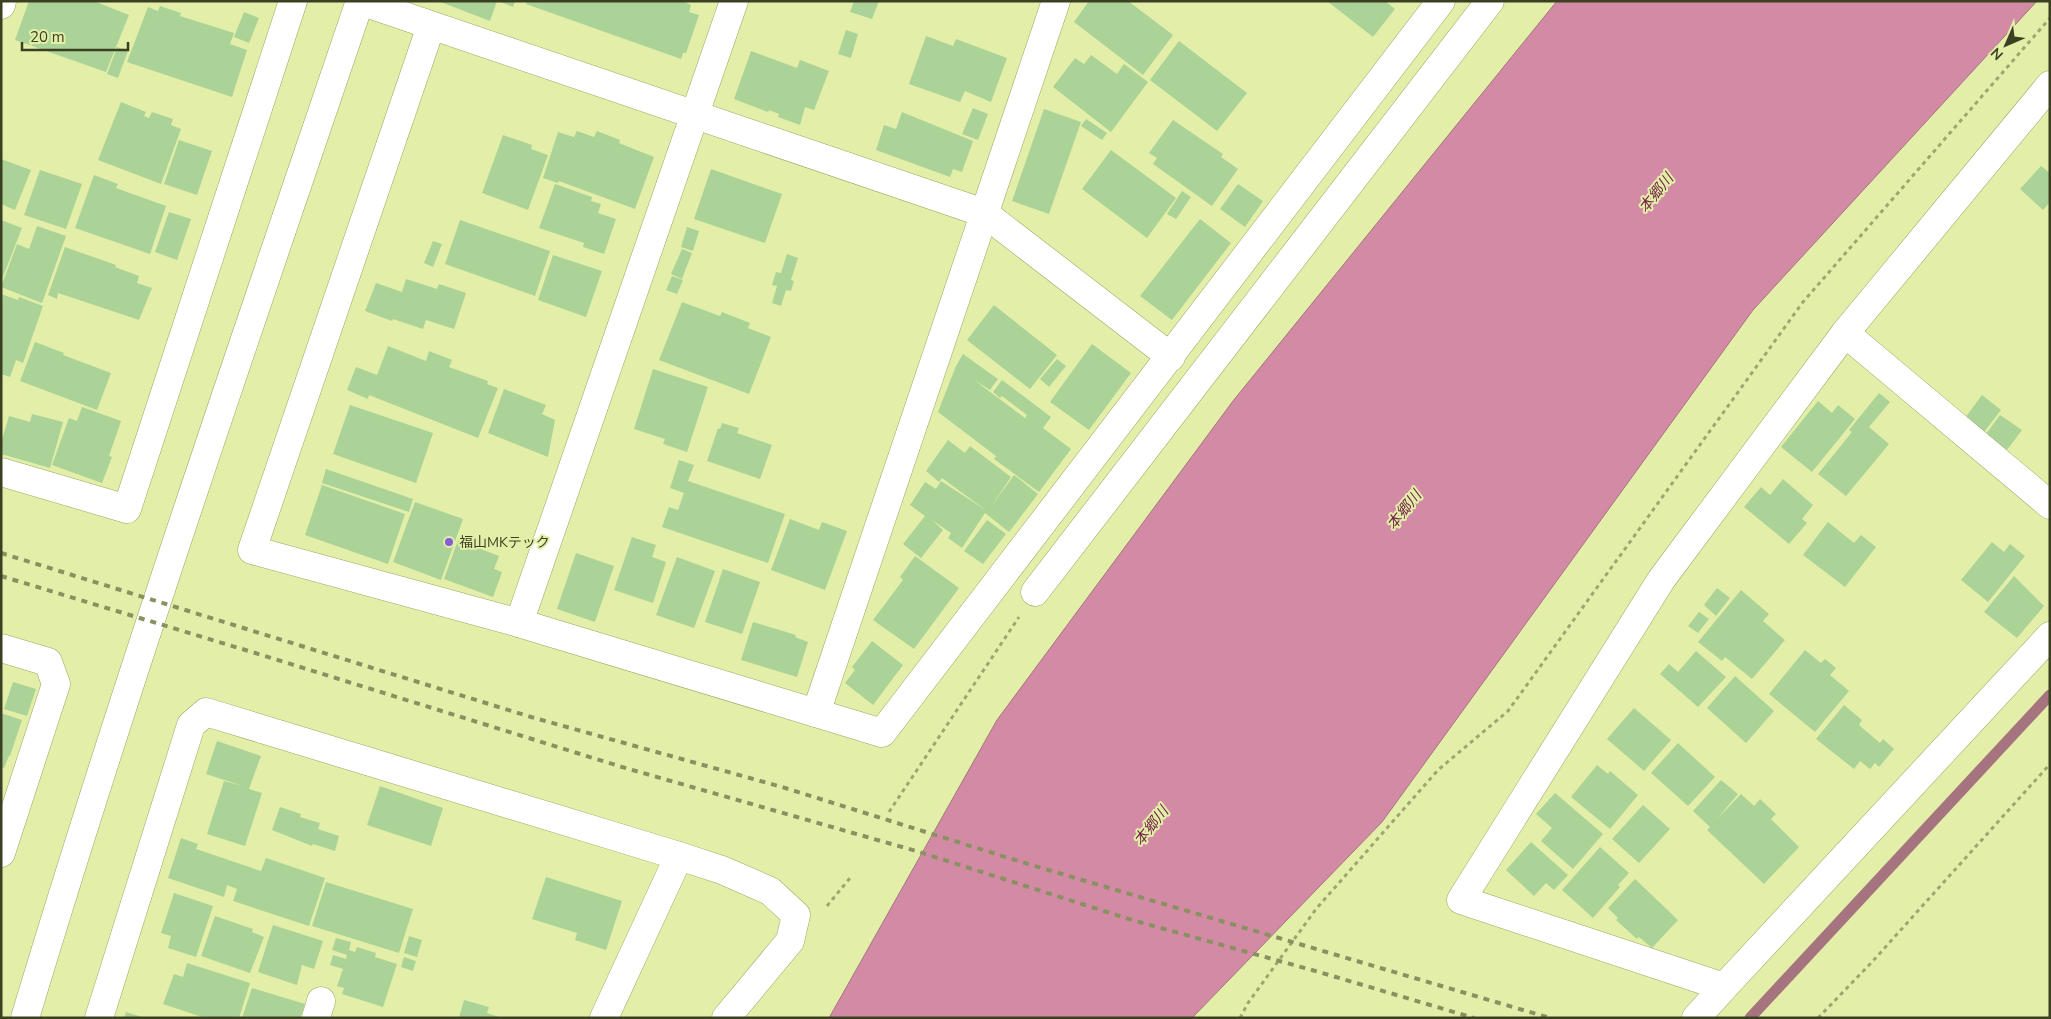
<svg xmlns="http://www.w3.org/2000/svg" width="2051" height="1019" font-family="'Nunito Sans','Noto Sans JP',sans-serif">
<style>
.water{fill:#d38aa5;stroke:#a5747e}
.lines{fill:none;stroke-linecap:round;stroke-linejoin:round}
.stream{stroke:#a5747e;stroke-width:11}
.building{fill:#abd397}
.minor-casing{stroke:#9ba562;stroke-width:29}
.path{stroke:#9da671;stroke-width:3;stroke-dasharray:4 4;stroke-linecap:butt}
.minor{stroke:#fff;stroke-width:28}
.rail{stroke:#899161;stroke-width:4;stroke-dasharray:6 6;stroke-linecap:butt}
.poi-dot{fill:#855cd6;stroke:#e3efa8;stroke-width:2}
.labels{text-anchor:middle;stroke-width:4;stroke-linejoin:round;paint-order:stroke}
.poi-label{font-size:14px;fill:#3b4023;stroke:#e3efa8;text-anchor:start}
.water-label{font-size:15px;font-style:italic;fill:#731d46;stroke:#e3efa8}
</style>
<rect width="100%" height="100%" fill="#e3efa8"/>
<path class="water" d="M 1557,1 L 2037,1 L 1753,310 L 1382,822 L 1192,1018 L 829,1018 L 997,720 L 1233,401 Z"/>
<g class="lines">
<path class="stream" d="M 1750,1018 L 2050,695"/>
</g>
<g class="building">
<path d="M 29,1 L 94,1 L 129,15 L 106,72 L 15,40 Z"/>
<path d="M 438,1 L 497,1 L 490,21 Z"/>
<path d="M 498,1 L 515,1 L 513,7 Z"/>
<path d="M 527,1 L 682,1 L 691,5 L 689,12 L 699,15 L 686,53 L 683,53 L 681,59 L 526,4 Z"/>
<path d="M 854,1 L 879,1 L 872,19 L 850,12 Z"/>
<path d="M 1089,1 L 1128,1 L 1173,35 L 1143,75 L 1074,22 Z"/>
<path d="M 1327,1 L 1385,1 L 1395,9 L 1373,37 Z"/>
<path d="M 160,6 L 181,13 L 180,16 L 234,33 L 230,44 L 247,50 L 232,97 L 127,62 L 148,7 L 158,11 Z"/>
<path d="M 244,12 L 259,18 L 249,43 L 234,37 Z"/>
<path d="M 846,30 L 858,34 L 851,58 L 838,54 Z"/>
<path d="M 926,36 L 953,46 L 956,39 L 1007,58 L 991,102 L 965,91 L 960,102 L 909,84 Z"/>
<path d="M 1179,41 L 1247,93 L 1217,131 L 1150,80 Z"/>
<path d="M 117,47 L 128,51 L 118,78 L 107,74 Z"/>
<path d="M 751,51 L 797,68 L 800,60 L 829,71 L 814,110 L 805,107 L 800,125 L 778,117 L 779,114 L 769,110 L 768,112 L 734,99 Z"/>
<path d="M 1091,55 L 1117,74 L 1124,64 L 1148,82 L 1111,132 L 1053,87 L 1075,58 L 1084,64 Z"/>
<path d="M 121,102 L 146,112 L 144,116 L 149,118 L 152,112 L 173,119 L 171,125 L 181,129 L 161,184 L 98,160 Z"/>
<path d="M 973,108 L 988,114 L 978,140 L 962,134 Z"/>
<path d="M 1044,109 L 1081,122 L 1049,214 L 1012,201 Z"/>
<path d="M 902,112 L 973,141 L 962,172 L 953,169 L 950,177 L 876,150 L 884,125 L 896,129 Z"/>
<path d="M 1086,119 L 1107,133 L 1102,140 L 1081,126 Z"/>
<path d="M 1173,120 L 1223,154 L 1221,157 L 1238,169 L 1212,206 L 1153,164 L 1157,158 L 1149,153 Z"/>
<path d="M 577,131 L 594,137 L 597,131 L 620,140 L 619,143 L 654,157 L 635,209 L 559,181 L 558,183 L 543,178 L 558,132 L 574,137 Z"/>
<path d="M 503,135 L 532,145 L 531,149 L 548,155 L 528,210 L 482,193 Z"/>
<path d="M 179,140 L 212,151 L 197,195 L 164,184 Z"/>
<path d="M 1111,150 L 1176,198 L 1147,238 L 1082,189 Z"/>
<path d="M 1,159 L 31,170 L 15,210 L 1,204 Z"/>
<path d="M 2041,166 L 2050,173 L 2050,202 L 2043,210 L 2020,189 Z"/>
<path d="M 711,169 L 782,194 L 765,243 L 694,219 Z"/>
<path d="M 40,170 L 82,184 L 66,229 L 24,215 Z"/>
<path d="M 94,175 L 118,184 L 116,188 L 166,206 L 150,254 L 75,228 Z"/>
<path d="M 555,184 L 592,197 L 591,201 L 601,204 L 598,213 L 616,219 L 604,254 L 583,247 L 584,243 L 539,228 Z"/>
<path d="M 1238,184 L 1263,201 L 1245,227 L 1220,209 Z"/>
<path d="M 1182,191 L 1191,197 L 1176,219 L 1167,214 Z"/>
<path d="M 169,212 L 191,219 L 177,260 L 155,252 Z"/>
<path d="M 1200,219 L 1231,243 L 1172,320 L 1140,296 Z"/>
<path d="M 1,220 L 22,228 L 1,282 Z"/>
<path d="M 460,220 L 550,251 L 535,296 L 445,264 Z"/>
<path d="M 37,226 L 66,236 L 42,303 L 1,287 L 17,244 L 29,249 Z"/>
<path d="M 687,227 L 699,231 L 693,251 L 681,247 Z"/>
<path d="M 433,241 L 442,244 L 433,267 L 424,263 Z"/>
<path d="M 65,247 L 116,265 L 115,267 L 139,276 L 137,283 L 152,288 L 139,320 L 58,293 L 57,299 L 48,295 Z"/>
<path d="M 682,249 L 692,253 L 682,279 L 671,274 Z"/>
<path d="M 787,254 L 798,258 L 791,280 L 794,281 L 791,291 L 786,290 L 781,306 L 772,303 L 777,286 L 772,285 L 776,272 L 781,273 Z"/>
<path d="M 553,255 L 602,271 L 586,317 L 538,300 Z"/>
<path d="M 672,276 L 683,280 L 677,294 L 666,290 Z"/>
<path d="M 406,279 L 437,289 L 439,284 L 466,293 L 454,329 L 426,320 L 423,329 L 393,319 L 392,321 L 365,311 L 376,283 L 402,292 Z"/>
<path d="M 1,294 L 18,300 L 19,297 L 43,306 L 23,363 L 16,360 L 10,377 L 1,374 Z"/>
<path d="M 682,302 L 720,316 L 722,312 L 750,323 L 748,328 L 771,337 L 749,394 L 659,360 Z"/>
<path d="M 994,305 L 1057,355 L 1030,389 L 967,340 Z"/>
<path d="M 35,342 L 64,353 L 63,355 L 111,373 L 97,410 L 20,381 Z"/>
<path d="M 1092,344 L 1131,373 L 1089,430 L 1050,402 Z"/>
<path d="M 388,346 L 426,361 L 429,351 L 452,360 L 449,367 L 488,381 L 487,384 L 498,388 L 478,438 L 369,395 L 368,399 L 347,390 L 356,367 L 377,375 Z"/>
<path d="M 963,354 L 998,379 L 990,390 L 974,380 L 1025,418 L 1027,415 L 1002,396 L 1000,398 L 993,392 L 1002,380 L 1051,417 L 1043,428 L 1071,449 L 1039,492 L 994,459 L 996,456 L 938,412 L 956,366 Z"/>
<path d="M 1057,359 L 1066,366 L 1049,387 L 1040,379 Z"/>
<path d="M 653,369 L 708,387 L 687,452 L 663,444 L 665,439 L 634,429 Z"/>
<path d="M 504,389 L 546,405 L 542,414 L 555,420 L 548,457 L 488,433 Z"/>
<path d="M 1879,393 L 1890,402 L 1869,427 L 1889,444 L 1846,496 L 1818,474 L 1852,432 L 1849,430 Z"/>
<path d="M 1982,395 L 2001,410 L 1984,432 L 1965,418 Z"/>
<path d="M 1818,401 L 1832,413 L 1838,405 L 1855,419 L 1812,472 L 1781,447 Z"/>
<path d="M 350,405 L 433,433 L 416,483 L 333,454 Z"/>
<path d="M 82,407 L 121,421 L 109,456 L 112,457 L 102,483 L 52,465 L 69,418 L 77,421 Z"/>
<path d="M 32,414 L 63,422 L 50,468 L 1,454 L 1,443 L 9,416 L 30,422 Z"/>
<path d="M 2000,415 L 2022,430 L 2007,450 L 1986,434 Z"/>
<path d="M 722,423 L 739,428 L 737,433 L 772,445 L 760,479 L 707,461 L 718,428 L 720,429 Z"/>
<path d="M 948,440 L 965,453 L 970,446 L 1011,477 L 990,508 L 1014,475 L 1038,494 L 1009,532 L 985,513 L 962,548 L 948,538 L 951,533 L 932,520 L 943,530 L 921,558 L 903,544 L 925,516 L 910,505 L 925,482 L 936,489 L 941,481 L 987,511 L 942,478 L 939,482 L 926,471 Z"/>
<path d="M 679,460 L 694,465 L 688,481 L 785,514 L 768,563 L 662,527 L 669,507 L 678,510 L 684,493 L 670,488 Z"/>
<path d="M 326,469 L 413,499 L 409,512 L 322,483 Z"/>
<path d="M 1783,479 L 1813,505 L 1802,519 L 1807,523 L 1789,544 L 1744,507 L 1761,487 L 1770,495 Z"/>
<path d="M 322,485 L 405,514 L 388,564 L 305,535 Z"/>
<path d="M 415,502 L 463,519 L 441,580 L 393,562 Z"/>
<path d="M 790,519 L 819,530 L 822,522 L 847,531 L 825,590 L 771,570 Z"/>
<path d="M 987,520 L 1006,534 L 983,564 L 964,551 Z"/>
<path d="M 1828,522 L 1854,543 L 1861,535 L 1876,547 L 1845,587 L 1803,555 Z"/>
<path d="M 632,537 L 656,545 L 652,557 L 666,562 L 653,603 L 614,590 Z"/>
<path d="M 458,540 L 499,556 L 494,569 L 502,572 L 493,597 L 444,579 Z"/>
<path d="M 1992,542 L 2004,552 L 2010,544 L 2025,556 L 1988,602 L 1961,580 Z"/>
<path d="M 576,553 L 614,566 L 595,622 L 557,609 Z"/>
<path d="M 915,556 L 959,588 L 914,649 L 873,620 L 903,580 L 900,577 Z"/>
<path d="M 677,557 L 715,571 L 694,628 L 656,615 Z"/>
<path d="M 723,569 L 760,582 L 742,634 L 705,622 Z"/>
<path d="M 2014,576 L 2044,606 L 2017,638 L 1984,612 Z"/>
<path d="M 1717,588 L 1730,598 L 1716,616 L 1704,605 Z"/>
<path d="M 1741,590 L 1769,614 L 1763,621 L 1785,640 L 1752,679 L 1725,657 L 1722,661 L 1698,642 Z"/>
<path d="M 1699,612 L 1709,619 L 1698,633 L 1688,626 Z"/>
<path d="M 753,622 L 796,635 L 795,637 L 808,642 L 797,677 L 741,660 Z"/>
<path d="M 872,641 L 903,665 L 873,705 L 845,683 L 855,670 L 852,667 Z"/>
<path d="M 1805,650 L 1821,663 L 1825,659 L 1836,668 L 1830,675 L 1849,691 L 1815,732 L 1769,694 Z"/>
<path d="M 1696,651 L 1726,677 L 1698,707 L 1660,674 L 1669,664 L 1678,672 Z"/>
<path d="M 1735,676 L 1774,711 L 1746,743 L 1707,708 Z"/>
<path d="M 13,682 L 36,689 L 27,716 L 4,709 Z"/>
<path d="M 1844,705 L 1862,720 L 1859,725 L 1880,743 L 1883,739 L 1894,749 L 1879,767 L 1875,763 L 1870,769 L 1860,761 L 1854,769 L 1816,739 Z"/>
<path d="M 1634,708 L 1671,740 L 1644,771 L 1607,739 Z"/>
<path d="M 1,713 L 22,720 L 10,756 L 9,756 L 4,768 L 1,767 Z"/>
<path d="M 217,741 L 261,756 L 249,789 L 262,793 L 245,846 L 207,834 L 224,781 L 243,786 L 206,774 Z"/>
<path d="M 1678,743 L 1715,777 L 1688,806 L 1651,773 Z"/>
<path d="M 1597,765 L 1608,774 L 1610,771 L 1638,795 L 1610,829 L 1571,797 Z"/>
<path d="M 1721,780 L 1738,794 L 1717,819 L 1741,794 L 1754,806 L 1760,799 L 1776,814 L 1771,819 L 1799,847 L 1764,884 L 1707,830 L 1710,827 L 1693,811 Z"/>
<path d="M 380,786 L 443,808 L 431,846 L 367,825 Z"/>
<path d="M 1555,793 L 1603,834 L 1573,869 L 1541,841 L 1552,828 L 1536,814 Z"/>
<path d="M 1643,805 L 1670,829 L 1639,863 L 1612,839 Z"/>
<path d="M 280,807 L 301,814 L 300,817 L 320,823 L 318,829 L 339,836 L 335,851 L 313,844 L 312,846 L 272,830 Z"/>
<path d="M 181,838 L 198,844 L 196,849 L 261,871 L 266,858 L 325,878 L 309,926 L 233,901 L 237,889 L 227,885 L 224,897 L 168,878 Z"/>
<path d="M 1531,842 L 1568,875 L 1554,890 L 1546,883 L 1534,896 L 1506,870 Z"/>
<path d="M 1600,847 L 1629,873 L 1618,885 L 1620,887 L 1593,918 L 1562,890 Z"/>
<path d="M 546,877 L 622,901 L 606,950 L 575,940 L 577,933 L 532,919 Z"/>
<path d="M 1635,879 L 1678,920 L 1652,948 L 1639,937 L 1637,939 L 1616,920 L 1618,918 L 1608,908 Z"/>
<path d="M 326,882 L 413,909 L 399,953 L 312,926 Z"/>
<path d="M 174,893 L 213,906 L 196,957 L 168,948 L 171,936 L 161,933 Z"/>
<path d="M 215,916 L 253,929 L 252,932 L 264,937 L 250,973 L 201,956 Z"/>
<path d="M 273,925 L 323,941 L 314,969 L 302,965 L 297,985 L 258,972 Z"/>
<path d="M 409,936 L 422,940 L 417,957 L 404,953 Z"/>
<path d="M 336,938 L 351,942 L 349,950 L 355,952 L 357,947 L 376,953 L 375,957 L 397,964 L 383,1007 L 342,994 L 344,988 L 337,986 L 343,969 L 330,965 L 333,955 L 346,959 L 347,955 L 332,950 Z"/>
<path d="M 404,957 L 416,961 L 413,971 L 401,967 Z"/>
<path d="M 187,963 L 250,983 L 239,1018 L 205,1018 L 163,1004 L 174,974 L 183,977 Z"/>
<path d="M 252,988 L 305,1004 L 300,1018 L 242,1018 Z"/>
<path d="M 464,1000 L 489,1007 L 487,1013 L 502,1018 L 459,1018 Z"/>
<path d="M 126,1012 L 142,1017 L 142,1018 L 124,1018 Z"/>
</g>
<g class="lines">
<g class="minor-casing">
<g id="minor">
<path d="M 360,1 L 984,213 L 1171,357"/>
<path d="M 1,5 L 2,1"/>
<path d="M 431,26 L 252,550 L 519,623 L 882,733 L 1441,1"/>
<path d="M 2050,85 L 1845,333 L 1661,580 L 1461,900 L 1724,987 L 2050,636"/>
<path d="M 1845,333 L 2050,505"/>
<path d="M 1,472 L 127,509 L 293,1"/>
<path d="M 1035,592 L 1490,1"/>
<path d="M 519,623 L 734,1"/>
<path d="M 1,648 L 48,662 L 56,684 L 1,853"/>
<path d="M 816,713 L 1056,1"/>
<path d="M 25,1018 C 128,676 245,339 360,1"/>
<path d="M 99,1018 L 191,725 L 206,712 L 679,856 L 722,870 L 770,891 L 796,915 L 790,941 L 726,1018"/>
<path d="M 316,1018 L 321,1001"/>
<path d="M 604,1018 L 679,856"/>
<path d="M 1696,1018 L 1724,987"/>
</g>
</g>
<g class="path">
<path d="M 889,812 L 1019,617"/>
<path d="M 827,906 L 850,878"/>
<path d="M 1240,1018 L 1248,1003 L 1316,909 L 1438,770 L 1508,711 L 1803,302 L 2050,18"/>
<path d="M 1818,1018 L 1872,962 L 2050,764"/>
</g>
<use href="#minor" class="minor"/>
<g class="rail">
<path d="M 1,553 L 531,717 L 782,787 L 1028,864 L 1550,1018"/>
<path d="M 1,576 L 252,652 L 622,767 L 916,851 L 1132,920 L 1319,972 L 1474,1018"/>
</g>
</g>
<circle class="poi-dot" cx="449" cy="542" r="5"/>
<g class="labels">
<g class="poi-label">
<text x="459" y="547">福山MKテック</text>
</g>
<g class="water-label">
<text transform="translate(1656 193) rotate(-51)" y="5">本郷川</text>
<text transform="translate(1404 510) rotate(-51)" y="5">本郷川</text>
<text transform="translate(1151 826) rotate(-51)" y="5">本郷川</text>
</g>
</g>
<rect width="2051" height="1019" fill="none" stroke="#3b4023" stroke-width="5"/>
<g transform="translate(2006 45) rotate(225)" stroke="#e3efa8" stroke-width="4" paint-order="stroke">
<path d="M0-4L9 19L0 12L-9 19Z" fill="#3b4023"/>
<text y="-8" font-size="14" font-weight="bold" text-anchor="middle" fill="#3b4023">N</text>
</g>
<path d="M22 42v8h106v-8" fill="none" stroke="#3b4023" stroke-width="2.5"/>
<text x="30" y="42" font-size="15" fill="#3b4023" stroke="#e3efa8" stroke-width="4" paint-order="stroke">20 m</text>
</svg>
